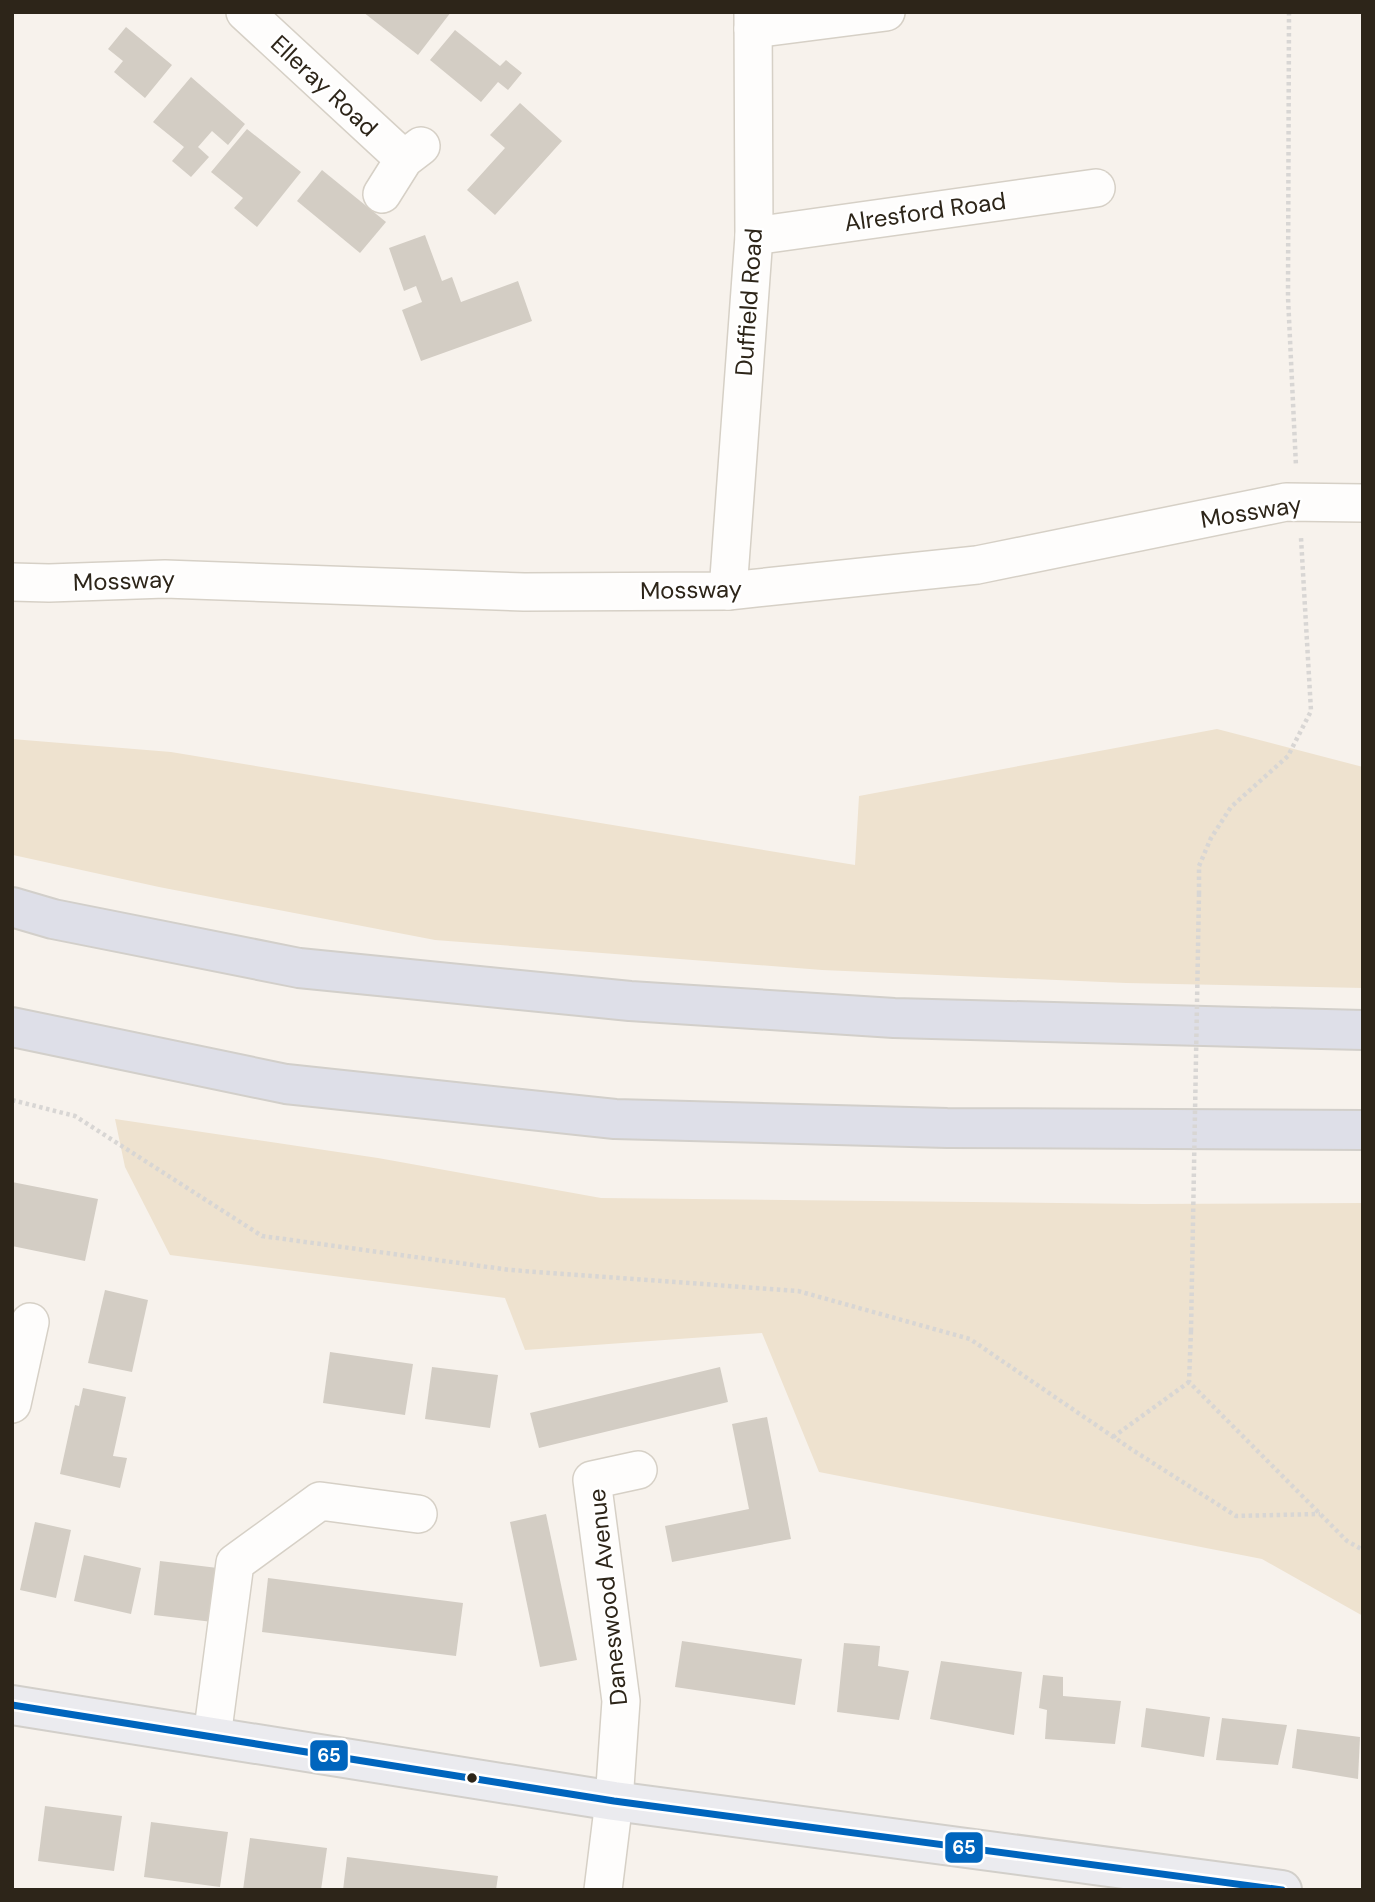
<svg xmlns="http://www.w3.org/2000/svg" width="1375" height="1902" font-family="'DM Sans',sans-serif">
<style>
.green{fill:#eee2cf}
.building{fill:#d3cdc4}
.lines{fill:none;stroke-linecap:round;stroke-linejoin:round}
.minor-casing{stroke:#d6d0c6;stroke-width:40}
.major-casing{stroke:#d2cfca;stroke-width:42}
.highway-casing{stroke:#d2cfca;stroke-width:42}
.path{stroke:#d8d6d4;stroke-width:4.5;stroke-dasharray:3.5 3.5;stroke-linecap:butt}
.minor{stroke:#fefdfc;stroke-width:37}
.major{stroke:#ebebef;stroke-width:38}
.highway{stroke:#dedfe8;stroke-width:38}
.path-bridge{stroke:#d8d6d4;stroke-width:4.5;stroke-dasharray:3.5 3.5;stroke-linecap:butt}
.bus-1-casing{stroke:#fff;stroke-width:12}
.bus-1{stroke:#0065bd;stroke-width:7}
.bus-dot{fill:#2d2519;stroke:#fff;stroke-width:2.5}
.labels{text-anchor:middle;stroke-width:5;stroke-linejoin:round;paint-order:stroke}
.street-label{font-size:24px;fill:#2d2519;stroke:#fff}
.line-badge{stroke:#fff;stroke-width:2.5}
.badge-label{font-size:19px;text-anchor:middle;font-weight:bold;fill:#fff}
</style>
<rect width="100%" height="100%" fill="#f7f2ec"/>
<g class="green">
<path d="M 1217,729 L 1363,767 L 1363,988 L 1126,983 L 822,970 L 435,940 L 159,887 L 13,855 L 12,851 L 12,739 L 171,752 L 855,865 L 859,796 Z"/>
<path d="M 115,1119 L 378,1158 L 601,1198 L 1143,1204 L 1363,1203 L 1363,1616 L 1262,1559 L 819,1472 L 762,1333 L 525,1350 L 505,1298 L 170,1255 L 125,1167 Z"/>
</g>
<g class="building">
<path d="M 363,12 L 451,12 L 418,55 Z"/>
<path d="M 126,27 L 172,65 L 145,98 L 114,72 L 123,61 L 108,49 Z"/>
<path d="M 455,30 L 500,66 L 506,60 L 522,73 L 508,90 L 498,82 L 481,102 L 430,60 Z"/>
<path d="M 191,77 L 245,124 L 228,145 L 212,131 L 198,147 L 209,157 L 191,177 L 172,161 L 184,147 L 153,122 Z"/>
<path d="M 520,103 L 562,141 L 495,215 L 467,190 L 505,148 L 490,135 Z"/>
<path d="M 247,129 L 301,172 L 257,227 L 234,208 L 243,198 L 211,172 Z"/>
<path d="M 322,170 L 386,222 L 360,253 L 297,201 Z"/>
<path d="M 425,235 L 442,281 L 452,277 L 461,302 L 518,281 L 532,321 L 421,361 L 402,310 L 422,302 L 416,286 L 404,291 L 389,248 Z"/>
<path d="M 12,1182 L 98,1199 L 85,1261 L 12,1246 Z"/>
<path d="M 105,1290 L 148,1300 L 132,1372 L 88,1363 Z"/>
<path d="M 330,1352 L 413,1364 L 405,1415 L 323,1403 Z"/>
<path d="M 432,1367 L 498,1375 L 490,1428 L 425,1419 Z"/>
<path d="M 720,1367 L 728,1402 L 539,1448 L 530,1413 Z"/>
<path d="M 83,1388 L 126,1397 L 113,1456 L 127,1458 L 120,1488 L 60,1474 L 75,1405 L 79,1406 Z"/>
<path d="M 767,1417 L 791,1539 L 672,1562 L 665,1526 L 749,1509 L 732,1424 Z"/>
<path d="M 546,1514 L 577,1660 L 540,1667 L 510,1522 Z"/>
<path d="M 35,1522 L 71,1530 L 56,1598 L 20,1590 Z"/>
<path d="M 84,1555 L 141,1568 L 131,1614 L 74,1601 Z"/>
<path d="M 160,1561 L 226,1569 L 221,1623 L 154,1615 Z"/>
<path d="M 268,1578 L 463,1603 L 456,1656 L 262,1632 Z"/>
<path d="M 682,1641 L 802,1659 L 795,1705 L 675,1687 Z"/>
<path d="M 844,1643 L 880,1646 L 878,1666 L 909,1671 L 899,1720 L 837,1712 Z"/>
<path d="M 941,1661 L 1022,1672 L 1014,1735 L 930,1719 Z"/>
<path d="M 1043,1675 L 1063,1677 L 1063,1696 L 1121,1701 L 1115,1744 L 1045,1739 L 1047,1710 L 1039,1708 Z"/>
<path d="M 1146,1708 L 1210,1717 L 1204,1757 L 1141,1747 Z"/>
<path d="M 1222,1718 L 1287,1725 L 1278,1765 L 1216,1760 Z"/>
<path d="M 1297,1729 L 1360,1737 L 1358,1779 L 1292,1768 Z"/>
<path d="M 45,1806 L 122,1816 L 114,1871 L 38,1861 Z"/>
<path d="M 151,1822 L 228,1832 L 220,1887 L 144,1877 Z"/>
<path d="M 250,1838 L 327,1848 L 321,1890 L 243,1890 Z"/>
<path d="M 347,1857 L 498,1876 L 496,1890 L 343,1890 Z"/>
</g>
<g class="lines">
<g class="minor-casing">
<g id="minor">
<path d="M 245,12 L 404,159"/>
<path d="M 753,29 L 886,12"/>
<path d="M 382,194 L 404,159 L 421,146"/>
<path d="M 754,236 L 1096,188"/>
<path d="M 12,582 L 49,583 L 165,579 L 524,592 L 728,591 L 977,565 L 1286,502 L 1363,503"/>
<path d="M 728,591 L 754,236 L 753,12"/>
<path d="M 12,1404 L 30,1322"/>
<path d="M 212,1737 L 235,1563 L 320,1501 L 418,1514"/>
<path d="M 603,1890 L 614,1801 L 621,1701 L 592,1480 L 638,1470"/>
</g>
</g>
<g class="major-casing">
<path id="major" d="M 12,1705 L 614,1801 L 1282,1890"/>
</g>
<g class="highway-casing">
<g id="highway">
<path d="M 12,907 L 53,919 L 299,968 L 630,1001 L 894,1018 L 1363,1030"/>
<path d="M 12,1027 L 286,1084 L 615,1119 L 947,1128 L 1363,1130"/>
</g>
</g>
<g class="path">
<path d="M 1289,12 L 1288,297 L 1296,466"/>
<path d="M 1199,894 L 1199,866 L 1211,838 L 1231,807 L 1288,756 L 1311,711 L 1301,538"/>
<path d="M 12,1100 L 75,1116 L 262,1236 L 510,1270 L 798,1291 L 970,1339 L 1131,1449 L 1236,1516 L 1320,1514"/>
<path d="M 1191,1331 L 1189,1382 L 1347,1541 L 1363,1550"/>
<path d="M 1113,1437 L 1189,1382"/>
</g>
<use href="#minor" class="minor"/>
<use href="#major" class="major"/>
<use href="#highway" class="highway"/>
<path class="path-bridge" d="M 1191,1331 L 1199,894"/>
<g class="bus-1-casing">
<path id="bus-1" d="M 12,1705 L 614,1801 L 1282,1890"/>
</g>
<use href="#bus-1" class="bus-1"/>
</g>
<circle class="bus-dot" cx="472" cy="1778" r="6"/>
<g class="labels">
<g class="street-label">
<text transform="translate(324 86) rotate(43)" y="8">Elleray Road</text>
<text transform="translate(925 212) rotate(-8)" y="8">Alresford Road</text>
<text transform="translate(749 302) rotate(-86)" y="8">Duffield Road</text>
<text transform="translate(1251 512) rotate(-9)" y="8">Mossway</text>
<text transform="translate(124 581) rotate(-2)" y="8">Mossway</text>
<text transform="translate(691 590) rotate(-1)" y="8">Mossway</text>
<text transform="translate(608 1597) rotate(-96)" y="8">Daneswood Avenue</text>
</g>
</g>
<g class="line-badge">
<rect x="309" y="1739" width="40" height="33" rx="7" fill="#0065bd"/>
<rect x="944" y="1831" width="40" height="33" rx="7" fill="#0065bd"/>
</g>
<g class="badge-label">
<text x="329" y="1762">65</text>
<text x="964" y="1854">65</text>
</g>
<rect width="1375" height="1902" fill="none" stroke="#2d2519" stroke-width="28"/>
</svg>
